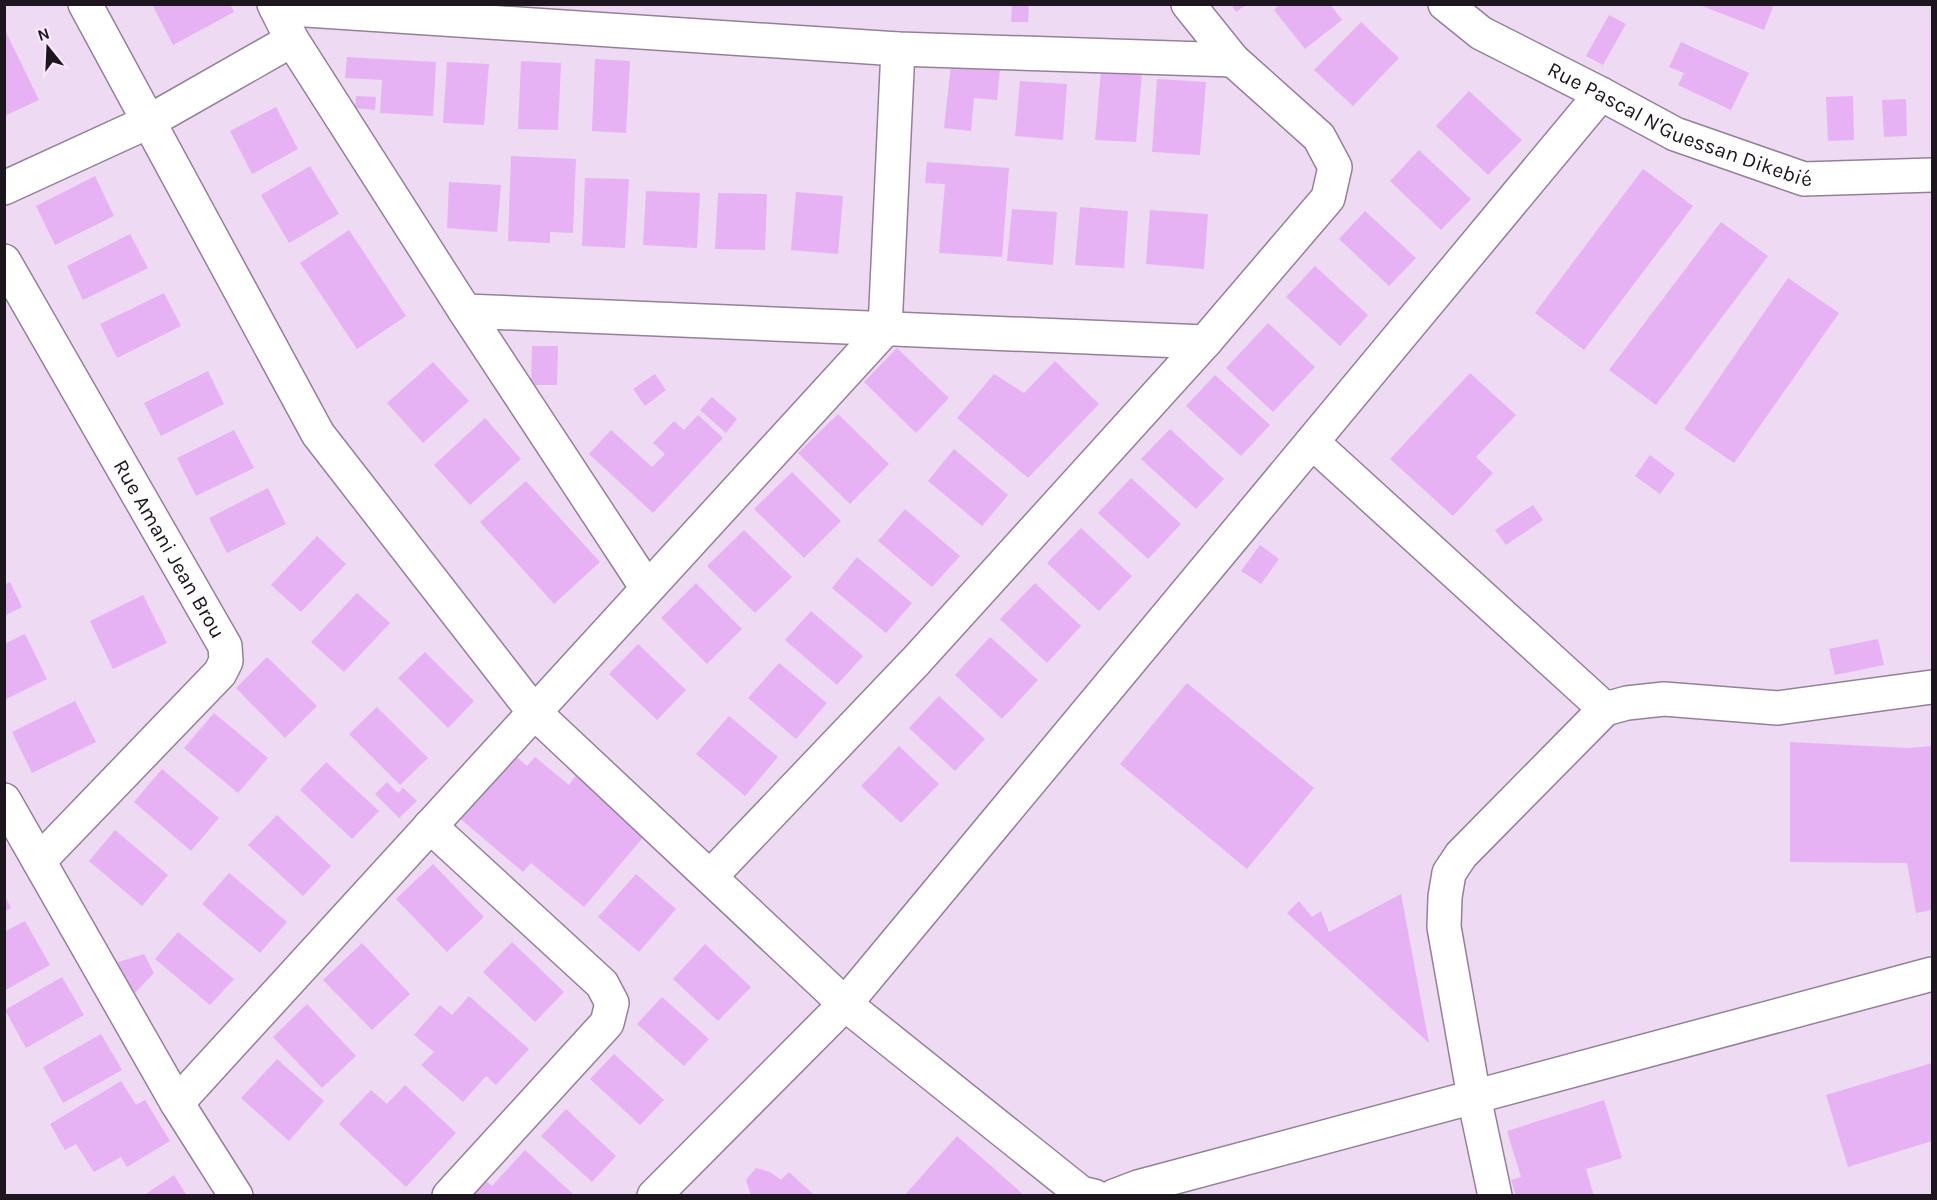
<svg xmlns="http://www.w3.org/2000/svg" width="1937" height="1200" font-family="Karla,sans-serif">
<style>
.building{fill:#e7b2f4}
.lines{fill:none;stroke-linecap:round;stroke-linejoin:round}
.minor-casing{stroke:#948199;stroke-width:36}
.minor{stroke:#fff;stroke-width:33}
.labels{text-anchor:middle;stroke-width:4.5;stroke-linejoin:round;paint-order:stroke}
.street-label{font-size:21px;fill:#1d161e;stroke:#f9e8fd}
</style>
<rect width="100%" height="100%" fill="#eedaf3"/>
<g class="building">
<path d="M 152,4 L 230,4 L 234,12 L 173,45 Z"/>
<path d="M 1012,4 L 1029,4 L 1028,22 L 1011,22 Z"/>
<path d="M 1231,4 L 1247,4 L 1236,12 Z"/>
<path d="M 1280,4 L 1330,4 L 1342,20 L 1305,49 L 1274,10 Z"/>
<path d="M 1697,4 L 1774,4 L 1764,30 Z"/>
<path d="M 1609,15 L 1626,24 L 1603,65 L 1586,56 Z"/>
<path d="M 1361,22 L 1399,58 L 1353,106 L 1314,70 Z"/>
<path d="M 4,28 L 39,100 L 4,116 Z"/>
<path d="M 1681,42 L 1749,73 L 1731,110 L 1678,85 L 1684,73 L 1669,67 Z"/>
<path d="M 952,55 L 1001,59 L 997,100 L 974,98 L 971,131 L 944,128 Z"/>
<path d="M 347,57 L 436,62 L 433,116 L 380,113 L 382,80 L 345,78 Z"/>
<path d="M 595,59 L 630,61 L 626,133 L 592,131 Z"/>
<path d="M 521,61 L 561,63 L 558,130 L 518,129 Z"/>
<path d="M 447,62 L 489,64 L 484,125 L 443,123 Z"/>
<path d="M 1101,71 L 1142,74 L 1136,142 L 1095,140 Z"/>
<path d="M 1157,79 L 1206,82 L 1200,155 L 1152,152 Z"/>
<path d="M 1020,81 L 1067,84 L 1063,140 L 1015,136 Z"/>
<path d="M 1469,91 L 1522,140 L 1488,175 L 1436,126 Z"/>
<path d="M 356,96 L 376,97 L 375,110 L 355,108 Z"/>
<path d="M 1853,96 L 1854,140 L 1828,141 L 1826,97 Z"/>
<path d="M 1906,99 L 1907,136 L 1884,137 L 1882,100 Z"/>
<path d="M 276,107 L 298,149 L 252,174 L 230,131 Z"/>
<path d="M 1419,150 L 1471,199 L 1441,230 L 1390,181 Z"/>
<path d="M 511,156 L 576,159 L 573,233 L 550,232 L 550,243 L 508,241 Z"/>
<path d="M 927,162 L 1009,168 L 1002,257 L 939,253 L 945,184 L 925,183 Z"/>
<path d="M 310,166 L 339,214 L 289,243 L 261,195 Z"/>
<path d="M 1643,169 L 1693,206 L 1584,350 L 1535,313 Z"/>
<path d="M 95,176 L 114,216 L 55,245 L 36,206 Z"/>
<path d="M 585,178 L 629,179 L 625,248 L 582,246 Z"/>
<path d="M 449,182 L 501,185 L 497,232 L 447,228 Z"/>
<path d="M 646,191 L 700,193 L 697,248 L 643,245 Z"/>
<path d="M 796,192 L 843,196 L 838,254 L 791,250 Z"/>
<path d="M 718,193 L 767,194 L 765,250 L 715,249 Z"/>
<path d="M 1080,207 L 1128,211 L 1124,268 L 1075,265 Z"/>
<path d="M 1012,209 L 1057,212 L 1053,265 L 1007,261 Z"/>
<path d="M 1150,210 L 1208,214 L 1204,269 L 1146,264 Z"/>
<path d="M 1365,211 L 1416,258 L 1389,286 L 1339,239 Z"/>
<path d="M 1721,222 L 1768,256 L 1656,405 L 1609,370 Z"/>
<path d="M 349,230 L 406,316 L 357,349 L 300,263 Z"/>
<path d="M 130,234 L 148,268 L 83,300 L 67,266 Z"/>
<path d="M 1315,266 L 1368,315 L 1340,346 L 1286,297 Z"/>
<path d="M 1788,278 L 1839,313 L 1734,463 L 1684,429 Z"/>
<path d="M 164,293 L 181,326 L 117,358 L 100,324 Z"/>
<path d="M 1268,323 L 1315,367 L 1273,412 L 1226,368 Z"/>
<path d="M 532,346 L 558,346 L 557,385 L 531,385 Z"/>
<path d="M 897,348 L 949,398 L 916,433 L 864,382 Z"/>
<path d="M 1055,361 L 1099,404 L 1028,478 L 957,418 L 994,374 L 1024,393 Z"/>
<path d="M 433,362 L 469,401 L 423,443 L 387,403 Z"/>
<path d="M 208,371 L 224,404 L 161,436 L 144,403 Z"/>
<path d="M 1470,373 L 1516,415 L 1476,457 L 1493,473 L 1453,516 L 1390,459 Z"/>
<path d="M 655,374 L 666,390 L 645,406 L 633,389 Z"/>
<path d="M 1215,375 L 1270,425 L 1241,456 L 1186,406 Z"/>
<path d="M 712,397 L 737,419 L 726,433 L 700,410 Z"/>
<path d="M 838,414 L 889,464 L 850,504 L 798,453 Z"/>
<path d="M 698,415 L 723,438 L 653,513 L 589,454 L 611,430 L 652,467 L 665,454 L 653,443 L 674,421 L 684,430 Z"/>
<path d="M 485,418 L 521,459 L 470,505 L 434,465 Z"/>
<path d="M 1170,429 L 1224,479 L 1196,509 L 1141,459 Z"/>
<path d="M 234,430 L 254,468 L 196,496 L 177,458 Z"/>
<path d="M 954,449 L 1008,495 L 982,526 L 928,481 Z"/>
<path d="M 1650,455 L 1675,474 L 1660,494 L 1635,476 Z"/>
<path d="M 792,472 L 841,521 L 804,558 L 754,509 Z"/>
<path d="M 1131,478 L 1181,524 L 1148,559 L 1098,513 Z"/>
<path d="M 526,481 L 600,562 L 554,604 L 480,522 Z"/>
<path d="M 268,488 L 286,524 L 227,553 L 209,518 Z"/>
<path d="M 1533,505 L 1543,520 L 1506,545 L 1495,530 Z"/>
<path d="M 905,509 L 960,556 L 932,587 L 878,541 Z"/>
<path d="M 1081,528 L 1132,576 L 1099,611 L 1047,563 Z"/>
<path d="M 744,530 L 792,577 L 755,613 L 707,566 Z"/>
<path d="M 317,536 L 346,564 L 301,612 L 271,585 Z"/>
<path d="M 1260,545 L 1279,559 L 1261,584 L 1241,571 Z"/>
<path d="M 857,557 L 912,603 L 886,633 L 832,588 Z"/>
<path d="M 10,582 L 22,607 L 4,616 L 4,585 Z"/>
<path d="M 696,583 L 742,629 L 707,664 L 661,618 Z"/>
<path d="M 1035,583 L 1081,626 L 1047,663 L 1000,619 Z"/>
<path d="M 357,593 L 390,623 L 344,672 L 311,642 Z"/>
<path d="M 143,595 L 167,643 L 113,669 L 90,621 Z"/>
<path d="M 811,611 L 863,656 L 837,685 L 785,640 Z"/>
<path d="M 25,634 L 47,679 L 4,700 L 4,644 Z"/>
<path d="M 990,637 L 1038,680 L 1002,719 L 955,675 Z"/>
<path d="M 1878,639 L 1884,665 L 1835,675 L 1829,649 Z"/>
<path d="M 638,644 L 686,690 L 657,720 L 609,674 Z"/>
<path d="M 425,652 L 474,701 L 448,728 L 398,678 Z"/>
<path d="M 267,657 L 317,706 L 285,738 L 236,688 Z"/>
<path d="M 779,663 L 827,703 L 796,739 L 748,698 Z"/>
<path d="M 1187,683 L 1314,788 L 1247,869 L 1120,764 Z"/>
<path d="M 939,696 L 985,739 L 955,771 L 909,728 Z"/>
<path d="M 75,701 L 96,742 L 32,773 L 12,732 Z"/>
<path d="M 377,707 L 428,758 L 400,785 L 349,734 Z"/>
<path d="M 214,713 L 268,758 L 238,793 L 184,748 Z"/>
<path d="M 729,716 L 778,757 L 745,796 L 696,754 Z"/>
<path d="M 1790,742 L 1909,748 L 1932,746 L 1932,910 L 1916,913 L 1907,863 L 1790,862 Z"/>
<path d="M 899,746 L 939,784 L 901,823 L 861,786 Z"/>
<path d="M 512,753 L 527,766 L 535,757 L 569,785 L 576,775 L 646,834 L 584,907 L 531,863 L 523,872 L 457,816 Z"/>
<path d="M 326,762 L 379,811 L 352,839 L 300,790 Z"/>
<path d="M 162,769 L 219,818 L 191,851 L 134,802 Z"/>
<path d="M 387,782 L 398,793 L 403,788 L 417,801 L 399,818 L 375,794 Z"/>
<path d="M 277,815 L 331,866 L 303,896 L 248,845 Z"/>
<path d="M 115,830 L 168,875 L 142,906 L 89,861 Z"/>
<path d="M 433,864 L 484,917 L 447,952 L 396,899 Z"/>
<path d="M 229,873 L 287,922 L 260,953 L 202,904 Z"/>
<path d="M 636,874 L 676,909 L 639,952 L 598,917 Z"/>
<path d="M 4,894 L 11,908 L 4,912 Z"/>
<path d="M 1401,894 L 1429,1043 L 1287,913 L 1299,901 L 1312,917 L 1321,911 L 1329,932 Z"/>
<path d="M 25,921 L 50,965 L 4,991 L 4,932 Z"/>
<path d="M 178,932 L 234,979 L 210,1005 L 155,959 Z"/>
<path d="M 512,942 L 564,992 L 535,1022 L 483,972 Z"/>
<path d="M 362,943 L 410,994 L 372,1030 L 323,980 Z"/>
<path d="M 705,944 L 751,987 L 718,1021 L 673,979 Z"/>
<path d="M 144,954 L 154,973 L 135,993 L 112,964 Z"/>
<path d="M 62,977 L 84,1015 L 26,1048 L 5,1010 Z"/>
<path d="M 469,996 L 529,1049 L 496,1085 L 486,1076 L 463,1102 L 421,1065 L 434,1052 L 414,1035 L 440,1005 L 452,1015 Z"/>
<path d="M 662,997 L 709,1039 L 684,1066 L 637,1024 Z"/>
<path d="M 307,1004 L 356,1056 L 322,1088 L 273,1037 Z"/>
<path d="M 101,1034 L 122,1070 L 63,1103 L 43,1067 Z"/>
<path d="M 614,1054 L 664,1100 L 640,1125 L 590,1079 Z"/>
<path d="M 277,1059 L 324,1101 L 289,1141 L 241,1098 Z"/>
<path d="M 1932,1063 L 1932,1141 L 1848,1167 L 1826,1095 Z"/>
<path d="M 121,1081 L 136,1105 L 145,1100 L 170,1141 L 127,1167 L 121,1157 L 94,1172 L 76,1144 L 65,1150 L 50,1124 Z"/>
<path d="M 405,1085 L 456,1133 L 406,1187 L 339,1124 L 371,1090 L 387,1104 Z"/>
<path d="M 1604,1100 L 1622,1158 L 1586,1169 L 1594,1196 L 1516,1196 L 1511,1180 L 1521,1177 L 1507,1131 Z"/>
<path d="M 566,1109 L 616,1156 L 592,1182 L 541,1136 Z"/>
<path d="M 957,1136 L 1025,1196 L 904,1196 Z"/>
<path d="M 525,1150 L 575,1196 L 467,1196 L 483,1178 L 492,1186 Z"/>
<path d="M 756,1168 L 770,1172 L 781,1180 L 789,1172 L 815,1196 L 751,1196 L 746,1180 Z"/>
<path d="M 174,1175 L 187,1196 L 143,1196 Z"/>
</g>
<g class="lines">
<g class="minor-casing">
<g id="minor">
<path d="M 85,4 L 318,434 L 534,712 L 845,1004 L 1081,1193 L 1094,1196"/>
<path d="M 274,4 L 292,40 L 465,311 L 647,588"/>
<path id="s1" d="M 1445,4 L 1481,33 L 1601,94 L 1675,134 L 1804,179 L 1932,175"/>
<path d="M 276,8 L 898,49 L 1233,60"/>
<path d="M 4,188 L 148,122 L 292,40"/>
<path id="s2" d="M 4,261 L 225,646 L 226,661 L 220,673 L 39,861"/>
<path d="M 465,311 L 1205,342"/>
<path d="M 1312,442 L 1605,709"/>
<path d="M 4,800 L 177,1103 L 236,1196"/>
<path d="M 430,826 L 602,984 L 612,1003 L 607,1023 L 449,1196"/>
<path d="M 710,877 L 916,661 L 1205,342 L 1328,198 L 1335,167 L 1319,137 L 1233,60 L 1188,4"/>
<path d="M 177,1103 L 885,329 L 898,49"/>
<path d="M 654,1196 L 845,1004 L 1601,94"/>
<path d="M 1114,1196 L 1138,1187 L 1932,974"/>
<path d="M 1495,1196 L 1474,1097 L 1444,927 L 1445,897 L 1449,873 L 1461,855 L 1605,709 L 1627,703 L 1664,699 L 1778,708 L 1932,687"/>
</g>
</g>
<use href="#minor" class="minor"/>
</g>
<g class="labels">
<g class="street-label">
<text dy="7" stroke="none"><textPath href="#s1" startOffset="266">Rue Pascal N'Guessan Dikebié</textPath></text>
<text dy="7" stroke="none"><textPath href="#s2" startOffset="332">Rue Amani Jean Brou</textPath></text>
</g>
</g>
<rect width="1937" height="1200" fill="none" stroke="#1d161e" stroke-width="12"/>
<g transform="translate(48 48) rotate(342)" stroke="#f9e8fd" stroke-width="4.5" paint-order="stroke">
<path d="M0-4.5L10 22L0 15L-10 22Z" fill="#1d161e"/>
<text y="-9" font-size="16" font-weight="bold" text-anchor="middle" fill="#1d161e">N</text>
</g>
</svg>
